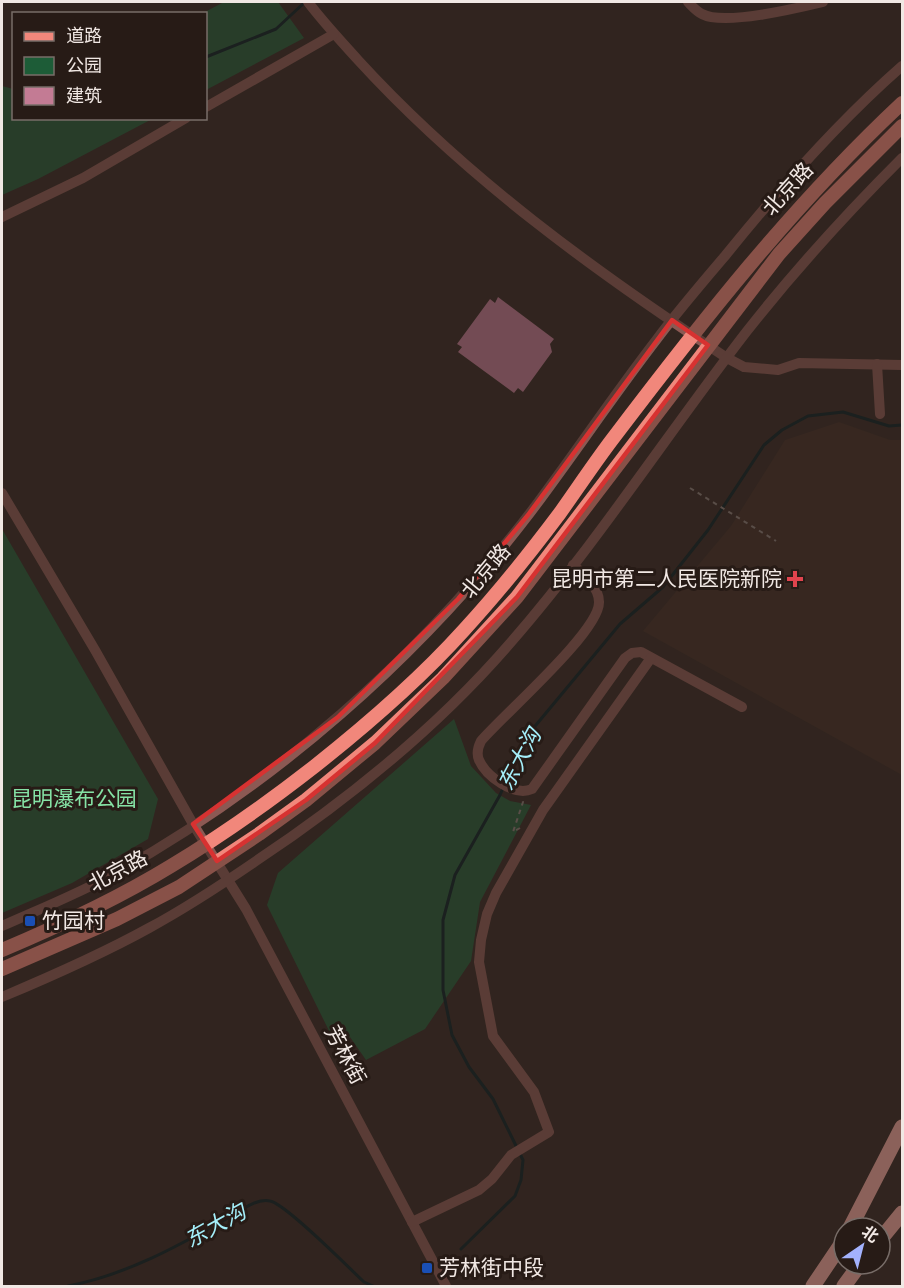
<svg xmlns="http://www.w3.org/2000/svg" width="904" height="1288" font-family="'Alegreya Sans','Noto Sans SC',sans-serif">
<style>
.built{fill:#3e2b23}
.green{fill:#1d5c37}
.lines{fill:none;stroke-linecap:round;stroke-linejoin:round}
.stream{stroke:#001b1f;stroke-width:3}
.building{fill:#c37b94}
.path{stroke:#897e79;stroke-width:2;stroke-dasharray:4.5 4.5;stroke-linecap:butt}
.minor{stroke:#8c5953;stroke-width:10}
.major{stroke:#f1877b;stroke-width:14}
.highway{stroke:#f9aca2;stroke-width:15}
.marked{fill:none;stroke:#d73231;stroke-width:4.5;stroke-linejoin:round}
.health-dot{fill:#e0444e;stroke:#271b16;stroke-width:2}
.transit-dot{fill:#1a4fb4;stroke:#271b16;stroke-width:2}
.labels{text-anchor:middle;stroke-width:6;stroke-linejoin:round;paint-order:stroke}
.street-label{font-size:21px;fill:#f1e8e4;stroke:#271b16}
.poi-label{font-size:21px;fill:#f1e8e4;stroke:#271b16;text-anchor:start}
.park-label{font-size:21px;fill:#85e2a5;stroke:#271b16}
.water-label{font-size:22px;font-style:italic;fill:#a5effa;stroke:#271b16}
</style>
<rect width="100%" height="100%" fill="#31251f"/>
<path class="built" d="M 839,422 L 890,440 L 902,440 L 902,775 L 643,631 L 731,526 L 785,440 Z"/>
<g class="green">
<path d="M 224,2 L 278,2 L 304,38 L 206,90 L 206,14 L 203,13 Z"/>
<path d="M 2,86 L 13,89 L 14,118 L 152,119 L 38,179 L 2,195 Z"/>
<path d="M 2,529 L 158,799 L 148,839 L 72,883 L 2,913 Z"/>
<path d="M 454,719 L 471,766 L 496,793 L 510,801 L 531,805 L 480,902 L 471,961 L 425,1029 L 366,1060 L 350,1037 L 336,1045 L 267,905 L 278,873 Z"/>
</g>
<g class="lines">
<g class="stream">
<path d="M 206,57 L 276,29 L 305,2"/>
<path d="M 461,1249 L 515,1196 L 521,1180 L 523,1160 L 493,1099 L 469,1067 L 452,1035 L 443,990 L 443,920 L 455,875 L 500,795 L 526,737 L 620,624 L 663,587 L 708,530 L 764,445 L 782,430 L 808,416 L 843,412 L 889,426 L 902,425"/>
<path d="M 68,1286 C 126,1275 178,1246 228,1218 C 240,1211 256,1198 270,1201 C 286,1204 349,1268 364,1282 L 373,1286"/>
</g>
</g>
<path class="building" d="M 498,297 L 554,339 L 550,344 L 552,352 L 523,392 L 518,388 L 514,393 L 458,352 L 462,347 L 457,344 L 490,299 L 495,303 Z"/>
<g class="lines">
<g class="path">
<path d="M 690,488 L 776,541"/>
<path d="M 520,828 L 513,832 L 523,802 L 522,799"/>
</g>
<g class="minor">
<path d="M 308,2 C 323,22 341,41 358,60 C 465,177 596,272 727,358 L 744,367 L 778,370 L 799,363 L 902,365"/>
<path d="M 688,2 C 692,6 696,11 702,14 C 724,26 798,8 823,2"/>
<path d="M 206,107 L 334,34"/>
<path d="M 2,217 L 83,178 L 186,118"/>
<path d="M 877,364 L 880,414"/>
<path d="M 2,493 L 95,650 L 193,824 L 246,909 L 446,1286"/>
<path d="M 573,565 C 584,574 599,587 599,602 C 600,631 503,715 481,741 C 478,747 476,753 479,760 C 486,776 514,797 532,789 L 625,658 L 632,653 L 641,652 L 742,707"/>
<path d="M 2,926 C 40,909 80,893 116,873 C 275,784 419,658 530,513 C 573,456 613,396 657,339 C 678,311 702,283 725,256 C 779,189 837,123 902,66"/>
<path d="M 2,997 C 52,976 102,954 149,928 C 186,908 221,885 256,861 C 349,799 439,726 512,641 C 597,543 668,433 747,331 C 795,270 847,213 902,158"/>
<path d="M 412,1222 L 479,1190 L 492,1179 L 511,1155 L 549,1132 L 534,1092 L 493,1036 L 479,962 L 481,940 L 487,914 L 496,893 L 543,810 L 651,658"/>
</g>
<g class="major">
<path d="M 2,950 C 59,926 117,899 171,866 C 221,836 269,802 315,766 C 368,724 419,680 464,630 C 498,593 530,553 560,513 C 577,489 593,465 611,441 C 702,321 792,206 902,103"/>
<path d="M 2,969 L 117,919 L 179,887 L 259,834 L 306,800 L 375,743 L 443,678 L 517,597 L 779,254 L 825,203 L 902,126"/>
</g>
<g class="highway">
<path d="M 850,1228 L 902,1127"/>
<path d="M 880,1240 L 902,1213"/>
<path d="M 813,1286 L 844,1240"/>
<path d="M 844,1286 L 860,1264"/>
</g>
</g>
<path d="M0 0H904V1288H0ZM 672,320 L 708,345 L 517,597 L 375,743 L 306,800 L 217,861 L 193,824 L 338,717 L 458,599 L 528,515 Z" fill="#31251f" fill-opacity=".55" fill-rule="evenodd"/>
<path class="marked" d="M 672,320 L 708,345 L 517,597 L 375,743 L 306,800 L 217,861 L 193,824 L 338,717 L 458,599 L 528,515 Z"/>
<path class="health-dot" d="M792 570h6v6h6v6h-6v6h-6v-6h-6v-6h6z"/>
<g class="transit-dot">
<rect x="24" y="915" width="12" height="12" rx="3"/>
<rect x="421" y="1262" width="12" height="12" rx="3"/>
</g>
<g class="labels">
<g class="street-label">
<text transform="translate(788 189) rotate(-48)" y="7">北京路</text>
<text transform="translate(486 571) rotate(-50)" y="7">北京路</text>
<text transform="translate(118 871) rotate(-28)" y="7">北京路</text>
<text transform="translate(345 1055) rotate(62)" y="7">芳林街</text>
</g>
<g class="poi-label">
<text x="782" y="586" text-anchor="end">昆明市第二人民医院新院</text>
<text x="42" y="928">竹园村</text>
<text x="439" y="1275">芳林街中段</text>
</g>
<g class="park-label">
<text x="74" y="806">昆明瀑布公园</text>
</g>
<g class="water-label">
<text transform="translate(519 759) rotate(-62)" y="8">东大沟</text>
<text transform="translate(215 1225) rotate(-29)" y="8">东大沟</text>
</g>
</g>
<rect width="904" height="1288" fill="none" stroke="#f1e8e4" stroke-width="6"/>
<rect x="12" y="12" width="195" height="108" fill="#271b16" stroke="#786d68" stroke-width="1.5"/>
<rect x="24" y="32" width="30" height="9" fill="#f1877b" stroke="#786d68" stroke-width="1.5"/>
<text x="66" y="42" font-size="18" fill="#f1e8e4">道路</text>
<rect x="24" y="57" width="30" height="18" fill="#1d5c37" stroke="#786d68" stroke-width="1.5"/>
<text x="66" y="72" font-size="18" fill="#f1e8e4">公园</text>
<rect x="24" y="87" width="30" height="18" fill="#c37b94" stroke="#786d68" stroke-width="1.5"/>
<text x="66" y="102" font-size="18" fill="#f1e8e4">建筑</text>
<g transform="translate(862 1246) rotate(35)"><circle r="28" fill="#271b16" stroke="#786d68" stroke-width="1.5"/>
<path d="M0-4.5L10 22L0 15L-10 22Z" fill="#a3b2fd"/>
<text y="-9" font-size="16" font-weight="bold" text-anchor="middle" fill="#f1e8e4">北</text>
</g>
</svg>
